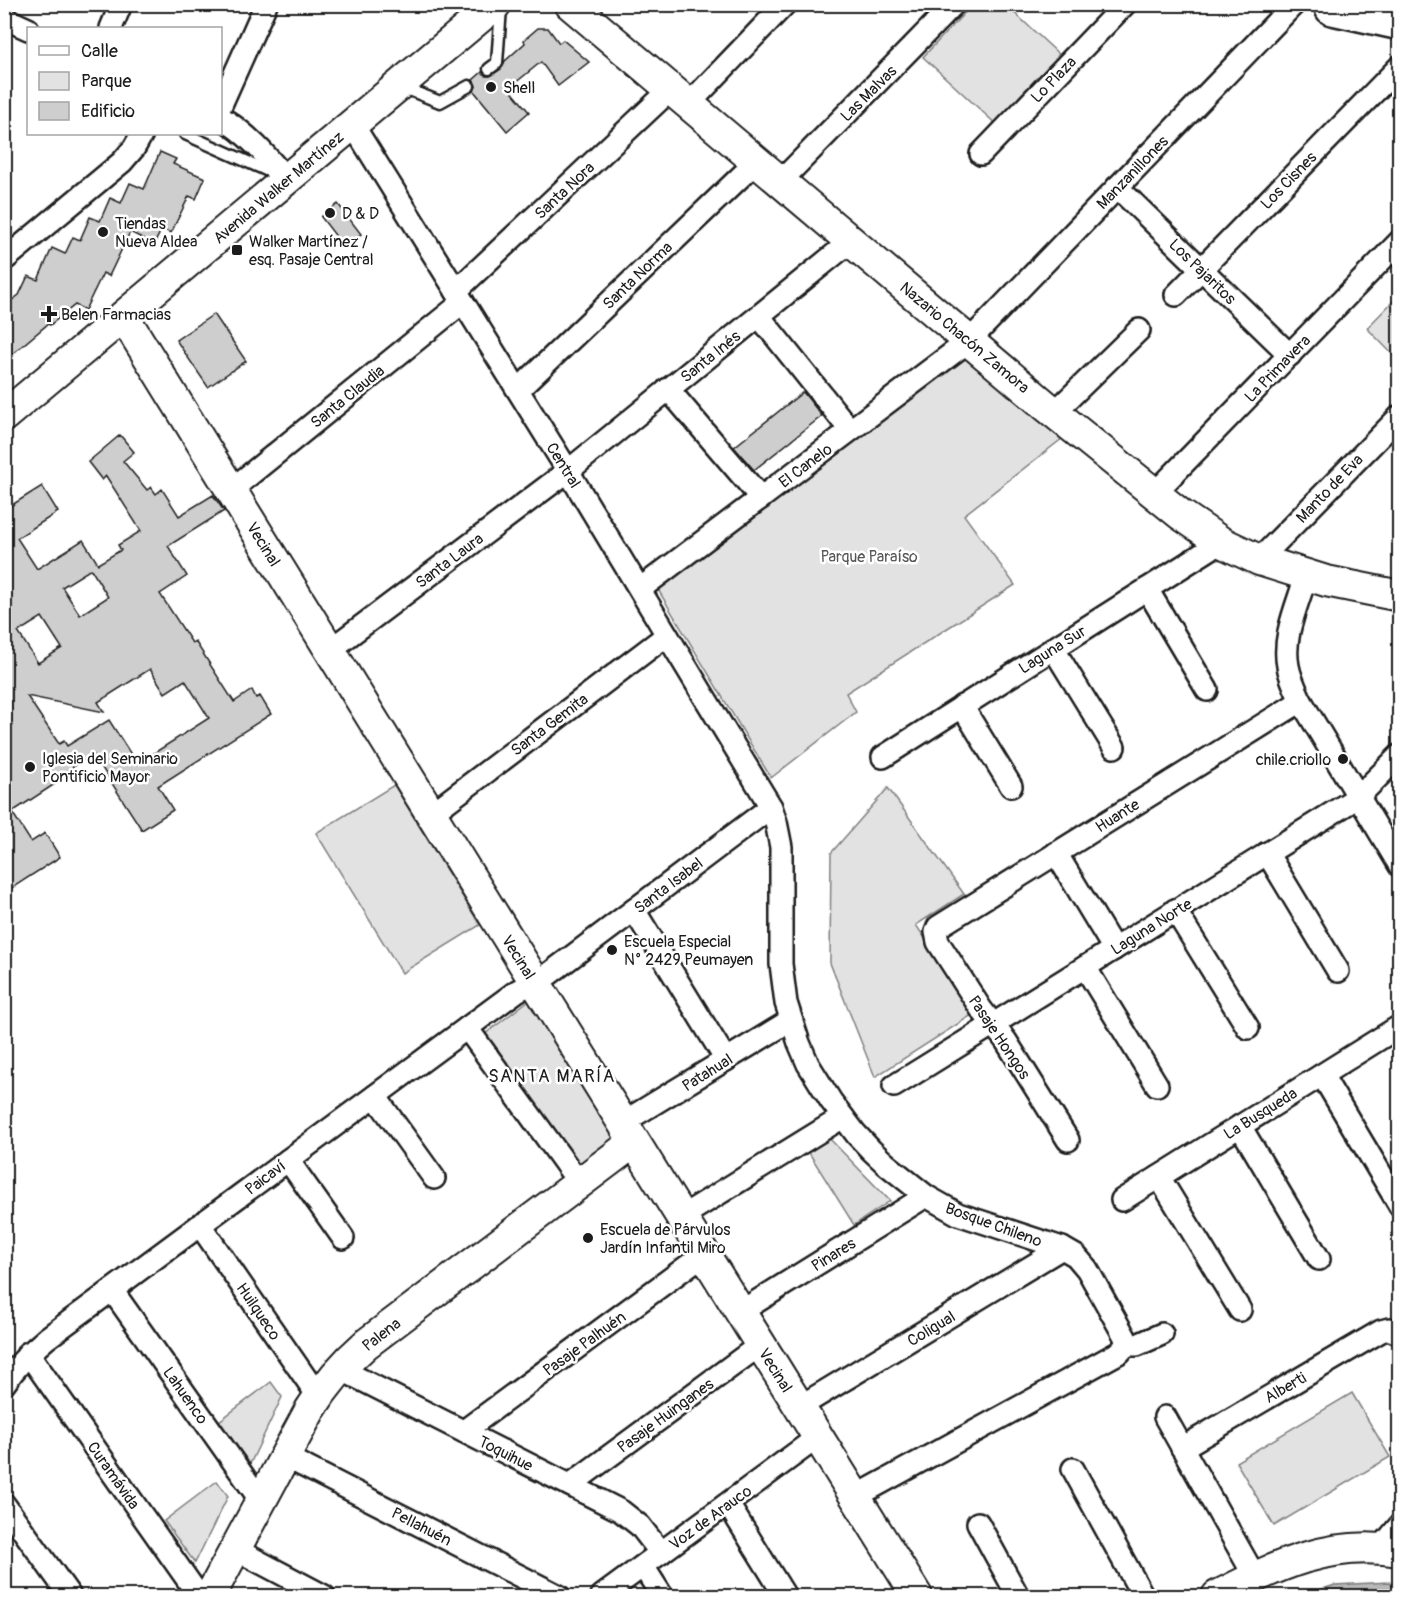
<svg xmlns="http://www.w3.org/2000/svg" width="1404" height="1601" font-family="Pangolin,sans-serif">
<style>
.green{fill:#e2e2e2;stroke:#7f7f7f;stroke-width:1.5}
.water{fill:#b8b8b8;stroke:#7a7a7a;stroke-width:1.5}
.building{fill:#cecece;stroke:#1c1c1c;stroke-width:1.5;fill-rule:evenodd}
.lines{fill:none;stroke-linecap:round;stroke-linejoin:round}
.lane-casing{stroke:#1c1c1c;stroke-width:15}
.street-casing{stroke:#1c1c1c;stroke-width:26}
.secondary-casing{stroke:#1c1c1c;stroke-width:34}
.primary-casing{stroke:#1c1c1c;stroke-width:38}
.lane{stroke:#fff;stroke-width:10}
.street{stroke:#fff;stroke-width:21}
.secondary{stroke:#fff;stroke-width:30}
.primary{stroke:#fff;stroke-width:33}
.poi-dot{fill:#1c1c1c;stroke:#fff;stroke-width:2}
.labels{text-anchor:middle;stroke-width:5;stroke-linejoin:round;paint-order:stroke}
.street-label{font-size:16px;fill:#1c1c1c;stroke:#fff}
.poi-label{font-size:16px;fill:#1c1c1c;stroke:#fff;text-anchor:start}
.park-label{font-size:16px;fill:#575757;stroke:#fff}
.neighbourhood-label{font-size:18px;letter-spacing:1.5px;fill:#1c1c1c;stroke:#fff}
</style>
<rect width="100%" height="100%" fill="#fff"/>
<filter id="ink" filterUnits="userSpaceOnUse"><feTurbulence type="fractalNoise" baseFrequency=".0167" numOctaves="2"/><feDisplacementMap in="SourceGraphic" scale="12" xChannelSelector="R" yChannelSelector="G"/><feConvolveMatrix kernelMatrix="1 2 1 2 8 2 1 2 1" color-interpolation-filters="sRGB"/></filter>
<g filter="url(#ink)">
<g class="green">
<path d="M 1005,4 L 1063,58 L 999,127 L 923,57 L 972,5 Z"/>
<path d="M 1399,295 L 1399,361 L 1367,328 Z"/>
<path d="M 964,355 L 1063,438 L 964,515 L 1015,585 L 846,693 L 856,712 L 771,778 L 657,588 Z"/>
<path d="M 394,785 L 480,925 L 402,973 L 316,833 Z"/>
<path d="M 888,788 L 964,894 L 916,925 L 975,1013 L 875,1077 L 830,963 L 831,853 Z"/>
<path d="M 533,997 L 621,1137 L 577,1170 L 480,1038 Z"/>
<path d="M 827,1136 L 890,1201 L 854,1225 L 806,1148 Z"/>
<path d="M 271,1382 L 282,1397 L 250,1464 L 218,1422 Z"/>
<path d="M 1352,1393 L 1390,1457 L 1274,1526 L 1236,1462 Z"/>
<path d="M 217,1481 L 228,1496 L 195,1563 L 164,1521 Z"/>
</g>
<path class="water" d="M 1389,1582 L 1399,1586 L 1399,1596 L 1300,1596 L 1335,1585 Z"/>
<g class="building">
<path d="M 538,28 L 548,28 L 559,43 L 563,40 L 589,62 L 558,86 L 541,62 L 509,88 L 529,112 L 507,131 L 474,91 L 476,86 L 473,80 L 482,72 L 486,76 L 490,76 L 501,69 L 505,61 L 525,43 L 524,40 Z"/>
<path d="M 160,152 L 176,159 L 173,164 L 205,178 L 196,199 L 189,196 L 171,233 L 162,229 L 154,244 L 130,232 L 109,276 L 103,273 L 85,310 L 75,305 L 50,325 L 48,324 L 4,361 L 4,306 L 19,295 L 28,276 L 38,280 L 52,248 L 65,254 L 73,237 L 80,240 L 90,217 L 100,221 L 110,198 L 121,203 L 130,183 L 144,189 Z"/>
<path d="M 338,204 L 361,234 L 344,247 L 321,217 Z"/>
<path d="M 214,314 L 246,361 L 208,387 L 176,340 Z"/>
<path d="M 803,392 L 822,416 L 754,470 L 734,447 Z"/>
<path d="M 120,435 L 134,452 L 123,461 L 147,490 L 151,487 L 156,494 L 162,489 L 179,516 L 213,495 L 224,511 L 168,546 L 187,576 L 160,594 L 192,643 L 195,641 L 234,702 L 252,690 L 256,698 L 260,696 L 271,714 L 158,786 L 173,810 L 142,830 L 93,754 L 59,776 L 61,780 L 12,812 L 31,842 L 45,833 L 60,857 L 4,893 L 4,510 L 42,486 L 58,512 L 17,538 L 37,569 L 83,540 L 98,564 L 121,550 L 118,545 L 141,531 L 106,476 L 102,480 L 88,462 ZM 91,569 L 108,597 L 80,615 L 62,587 ZM 42,617 L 62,648 L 38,663 L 18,632 ZM 150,669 L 165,693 L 185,680 L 209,718 L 137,764 L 109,720 L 67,746 L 64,741 L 59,744 L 27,696 L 104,712 L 98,702 Z"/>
</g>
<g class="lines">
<g class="lane-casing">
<g id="lane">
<path d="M 489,69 L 497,63 L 501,8"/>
<path d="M 402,87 L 440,102 L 469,86"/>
<path d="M 185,134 L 277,175"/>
</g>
</g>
<g class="street-casing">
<g id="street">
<path d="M 4,18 L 28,29"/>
<path d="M 111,28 L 121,4"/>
<path d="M 689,104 L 785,4"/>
<path d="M 220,107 L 266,4"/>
<path d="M 220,117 C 247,133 267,156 287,180"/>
<path d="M 353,125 L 568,471 L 771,807 L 776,822 L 781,847 L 781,964 L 786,1003 L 799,1043 L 808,1064 L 831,1101 L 856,1134 L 871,1150 L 886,1164 L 926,1196 L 958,1214 L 1062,1248 L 1076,1256 L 1087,1269 L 1125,1337 L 1126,1345"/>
<path d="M 981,154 L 1125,4"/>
<path d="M 781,181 L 954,4"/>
<path d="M 1117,187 L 1290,355"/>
<path d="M 4,260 L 122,162 L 134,148 L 142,134"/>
<path d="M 456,291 L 671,89"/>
<path d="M 1176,295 L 1400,66"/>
<path d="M 759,316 L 850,430"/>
<path d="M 668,389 L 761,498"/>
<path d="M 518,390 L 757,161"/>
<path d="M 1054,413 L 1139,330"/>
<path d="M 231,490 L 463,302"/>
<path d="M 1154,494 L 1400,241"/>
<path d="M 1259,560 L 1400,416"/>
<path d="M 1306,576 C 1298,604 1282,636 1288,666 C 1290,678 1296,690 1301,701 L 1400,866"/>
<path d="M 640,589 L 970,340 L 1294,4"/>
<path d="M 1147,589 L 1207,690"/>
<path d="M 1053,648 L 1114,747"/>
<path d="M 330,650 L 568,471 L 851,241"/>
<path d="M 962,706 L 1011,786"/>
<path d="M 883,757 L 1221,542"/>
<path d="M 431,814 L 667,635"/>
<path d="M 1056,853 L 1114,949"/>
<path d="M 1267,853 L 1338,971"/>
<path d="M 634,910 L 726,1060"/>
<path d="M 1175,910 L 1248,1028"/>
<path d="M 1085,967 L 1157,1085"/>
<path d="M 467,1028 L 580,1184"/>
<path d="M 1322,1075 L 1400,1206"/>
<path d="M 894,1086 L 1358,797 L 1400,755"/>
<path d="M 375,1096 L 434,1178"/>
<path d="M 622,1123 L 791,1020"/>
<path d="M 1240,1126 L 1319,1259"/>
<path d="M 1068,1140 L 1006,1041 L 981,1009 L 938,942 L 936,932 L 938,927 L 1301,701"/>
<path d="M 288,1160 L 343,1238"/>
<path d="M 1159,1177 L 1240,1310"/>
<path d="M 1122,1200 L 1400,1026"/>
<path d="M 681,1217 L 843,1117"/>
<path d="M 200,1225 L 318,1396"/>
<path d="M 112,1290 L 261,1501"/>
<path d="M 740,1312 L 926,1196"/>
<path d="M 1126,1345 L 1137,1345 L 1162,1334"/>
<path d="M 28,1353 L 199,1596"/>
<path d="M 340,1369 L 621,1511 L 640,1526 L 661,1553"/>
<path d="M 4,1384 C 16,1366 30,1352 47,1338 L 517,991 L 549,974 L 771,807"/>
<path d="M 799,1407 L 1062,1248"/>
<path d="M 1165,1417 L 1255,1577"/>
<path d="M 464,1431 L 704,1254"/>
<path d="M 1182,1448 L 1381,1331 L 1389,1329 L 1400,1334"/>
<path d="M 284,1456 L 559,1596"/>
<path d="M 1073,1469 L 1143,1596"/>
<path d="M 570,1485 L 760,1345"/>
<path d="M 855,1497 L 1120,1352 L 1126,1345"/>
<path d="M 4,1504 L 70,1596"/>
<path d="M 728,1504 L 785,1596"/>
<path d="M 978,1523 L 1018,1596"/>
<path d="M 1381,1548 L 1400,1525"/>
<path d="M 235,1549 L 324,1596"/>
<path d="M 643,1566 L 662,1596"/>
<path d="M 602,1596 L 818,1437"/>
</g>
</g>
<g class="secondary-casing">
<g id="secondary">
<path d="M 570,4 L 1046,406 L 1180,514 L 1221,542 L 1259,560 L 1326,581 L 1400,596"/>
<path d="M 124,317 L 527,969 L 917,1596"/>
<path d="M 4,416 L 496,4"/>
<path d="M 210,1596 L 310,1410 C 326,1384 344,1363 366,1344 L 634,1142"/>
<path d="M 1217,1596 C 1276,1566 1330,1539 1400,1551"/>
</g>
</g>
<g class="primary-casing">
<path id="primary" d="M 1332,8 L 1400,23"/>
</g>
<use href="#lane" class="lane"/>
<use href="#street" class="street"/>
<use href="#secondary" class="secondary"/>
<use href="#primary" class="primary"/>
</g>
</g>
<g class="poi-dot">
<circle cx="491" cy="87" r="6"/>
<circle cx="330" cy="213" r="6"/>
<circle cx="103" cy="232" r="6"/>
<rect x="231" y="244" width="12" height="12" rx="3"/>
<path d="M46 305h6v6h6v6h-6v6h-6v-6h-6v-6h6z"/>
<circle cx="1343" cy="759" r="6"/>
<circle cx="30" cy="767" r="6"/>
<circle cx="612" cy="950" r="6"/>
<circle cx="588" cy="1238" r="6"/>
</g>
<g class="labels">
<g class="street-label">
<text transform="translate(1053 79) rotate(-46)" y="6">Lo Plaza</text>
<text transform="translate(868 93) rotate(-45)" y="6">Las Malvas</text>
<text transform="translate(1132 172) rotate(-46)" y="6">Manzanillones</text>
<text transform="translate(1288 180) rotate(-46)" y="6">Los Cisnes</text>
<text transform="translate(278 187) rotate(-40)" y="6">Avenida Walker Martínez</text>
<text transform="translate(564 190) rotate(-43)" y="6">Santa Nora</text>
<text transform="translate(1203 271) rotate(44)" y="6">Los Pajaritos</text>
<text transform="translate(637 275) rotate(-44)" y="6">Santa Norma</text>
<text transform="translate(965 337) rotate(40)" y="6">Nazario Chacón Zamora</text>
<text transform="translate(710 356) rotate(-39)" y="6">Santa Inés</text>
<text transform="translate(1277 368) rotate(-46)" y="6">La Primavera</text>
<text transform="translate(347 396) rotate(-39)" y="6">Santa Claudia</text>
<text transform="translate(564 465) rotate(58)" y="6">Central</text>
<text transform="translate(805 465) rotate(-37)" y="6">El Canelo</text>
<text transform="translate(1329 488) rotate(-46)" y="6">Manto de Eva</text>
<text transform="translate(264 544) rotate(58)" y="6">Vecinal</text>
<text transform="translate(449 560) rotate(-37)" y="6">Santa Laura</text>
<text transform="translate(1052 649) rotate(-32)" y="6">Laguna Sur</text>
<text transform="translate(549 724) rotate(-37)" y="6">Santa Gemita</text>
<text transform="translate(1117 815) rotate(-32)" y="6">Huante</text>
<text transform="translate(668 885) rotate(-37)" y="6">Santa Isabel</text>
<text transform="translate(1151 926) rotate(-32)" y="6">Laguna Norte</text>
<text transform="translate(519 957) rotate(58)" y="6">Vecinal</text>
<text transform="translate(1000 1037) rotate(56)" y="6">Pasaje Hongos</text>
<text transform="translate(707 1072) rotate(-32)" y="6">Patahual</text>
<text transform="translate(1260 1113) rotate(-32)" y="6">La Busqueda</text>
<text transform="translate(265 1177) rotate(-37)" y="6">Paicaví</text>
<text transform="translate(994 1224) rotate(20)" y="6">Bosque Chileno</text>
<text transform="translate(833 1254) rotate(-32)" y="6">Pinares</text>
<text transform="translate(259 1311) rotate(56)" y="6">Huilqueco</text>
<text transform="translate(931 1328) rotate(-31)" y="6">Coligual</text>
<text transform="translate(381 1334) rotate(-38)" y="6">Palena</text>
<text transform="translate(584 1343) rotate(-36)" y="6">Pasaje Palhuén</text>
<text transform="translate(776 1370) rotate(58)" y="6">Vecinal</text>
<text transform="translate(1285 1387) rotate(-30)" y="6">Alberti</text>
<text transform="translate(186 1395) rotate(55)" y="6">Lahuenco</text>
<text transform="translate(665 1415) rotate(-36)" y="6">Pasaje Huinganes</text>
<text transform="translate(506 1453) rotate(27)" y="6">Toquihue</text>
<text transform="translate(114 1475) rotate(55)" y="6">Curamávida</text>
<text transform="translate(710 1517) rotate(-36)" y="6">Voz de Arauco</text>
<text transform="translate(422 1526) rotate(27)" y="6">Pellahuén</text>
</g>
<g class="poi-label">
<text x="503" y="93">Shell</text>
<text x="342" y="219">D &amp; D</text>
<text x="115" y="229">Tiendas<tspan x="115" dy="18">Nueva Aldea</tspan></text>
<text x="249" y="247">Walker Martínez /<tspan x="249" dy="18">esq. Pasaje Central</tspan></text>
<text x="61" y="320">Belen Farmacias</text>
<text x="42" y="764">Iglesia del Seminario<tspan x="42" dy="18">Pontificio Mayor</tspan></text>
<text x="1331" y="765" text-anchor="end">chile.criollo</text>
<text x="624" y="947">Escuela Especial<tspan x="624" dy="18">N° 2429 Peumayen</tspan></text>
<text x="600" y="1235">Escuela de Párvulos<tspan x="600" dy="18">Jardín Infantil Miro</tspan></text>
</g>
<g class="park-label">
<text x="869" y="562">Parque Paraíso</text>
</g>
<g class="neighbourhood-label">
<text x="552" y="1082">SANTA MARÍA</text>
</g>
</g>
<rect width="1404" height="1601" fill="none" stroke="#fff" stroke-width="24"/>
<rect x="12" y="12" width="1380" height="1577" fill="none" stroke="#1c1c1c" stroke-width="2" filter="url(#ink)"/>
<rect x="27" y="27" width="195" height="108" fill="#ffffff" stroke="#a4a4a4" stroke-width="1.5"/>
<rect x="39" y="46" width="30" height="9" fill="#ffffff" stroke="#a4a4a4" stroke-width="1.5"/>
<text x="81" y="57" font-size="18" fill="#1c1c1c">Calle</text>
<rect x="39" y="72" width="30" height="18" fill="#e2e2e2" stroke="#a4a4a4" stroke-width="1.5"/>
<text x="81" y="87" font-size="18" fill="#1c1c1c">Parque</text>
<rect x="39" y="102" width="30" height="18" fill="#cecece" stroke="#a4a4a4" stroke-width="1.5"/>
<text x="81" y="117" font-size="18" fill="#1c1c1c">Edificio</text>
</svg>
